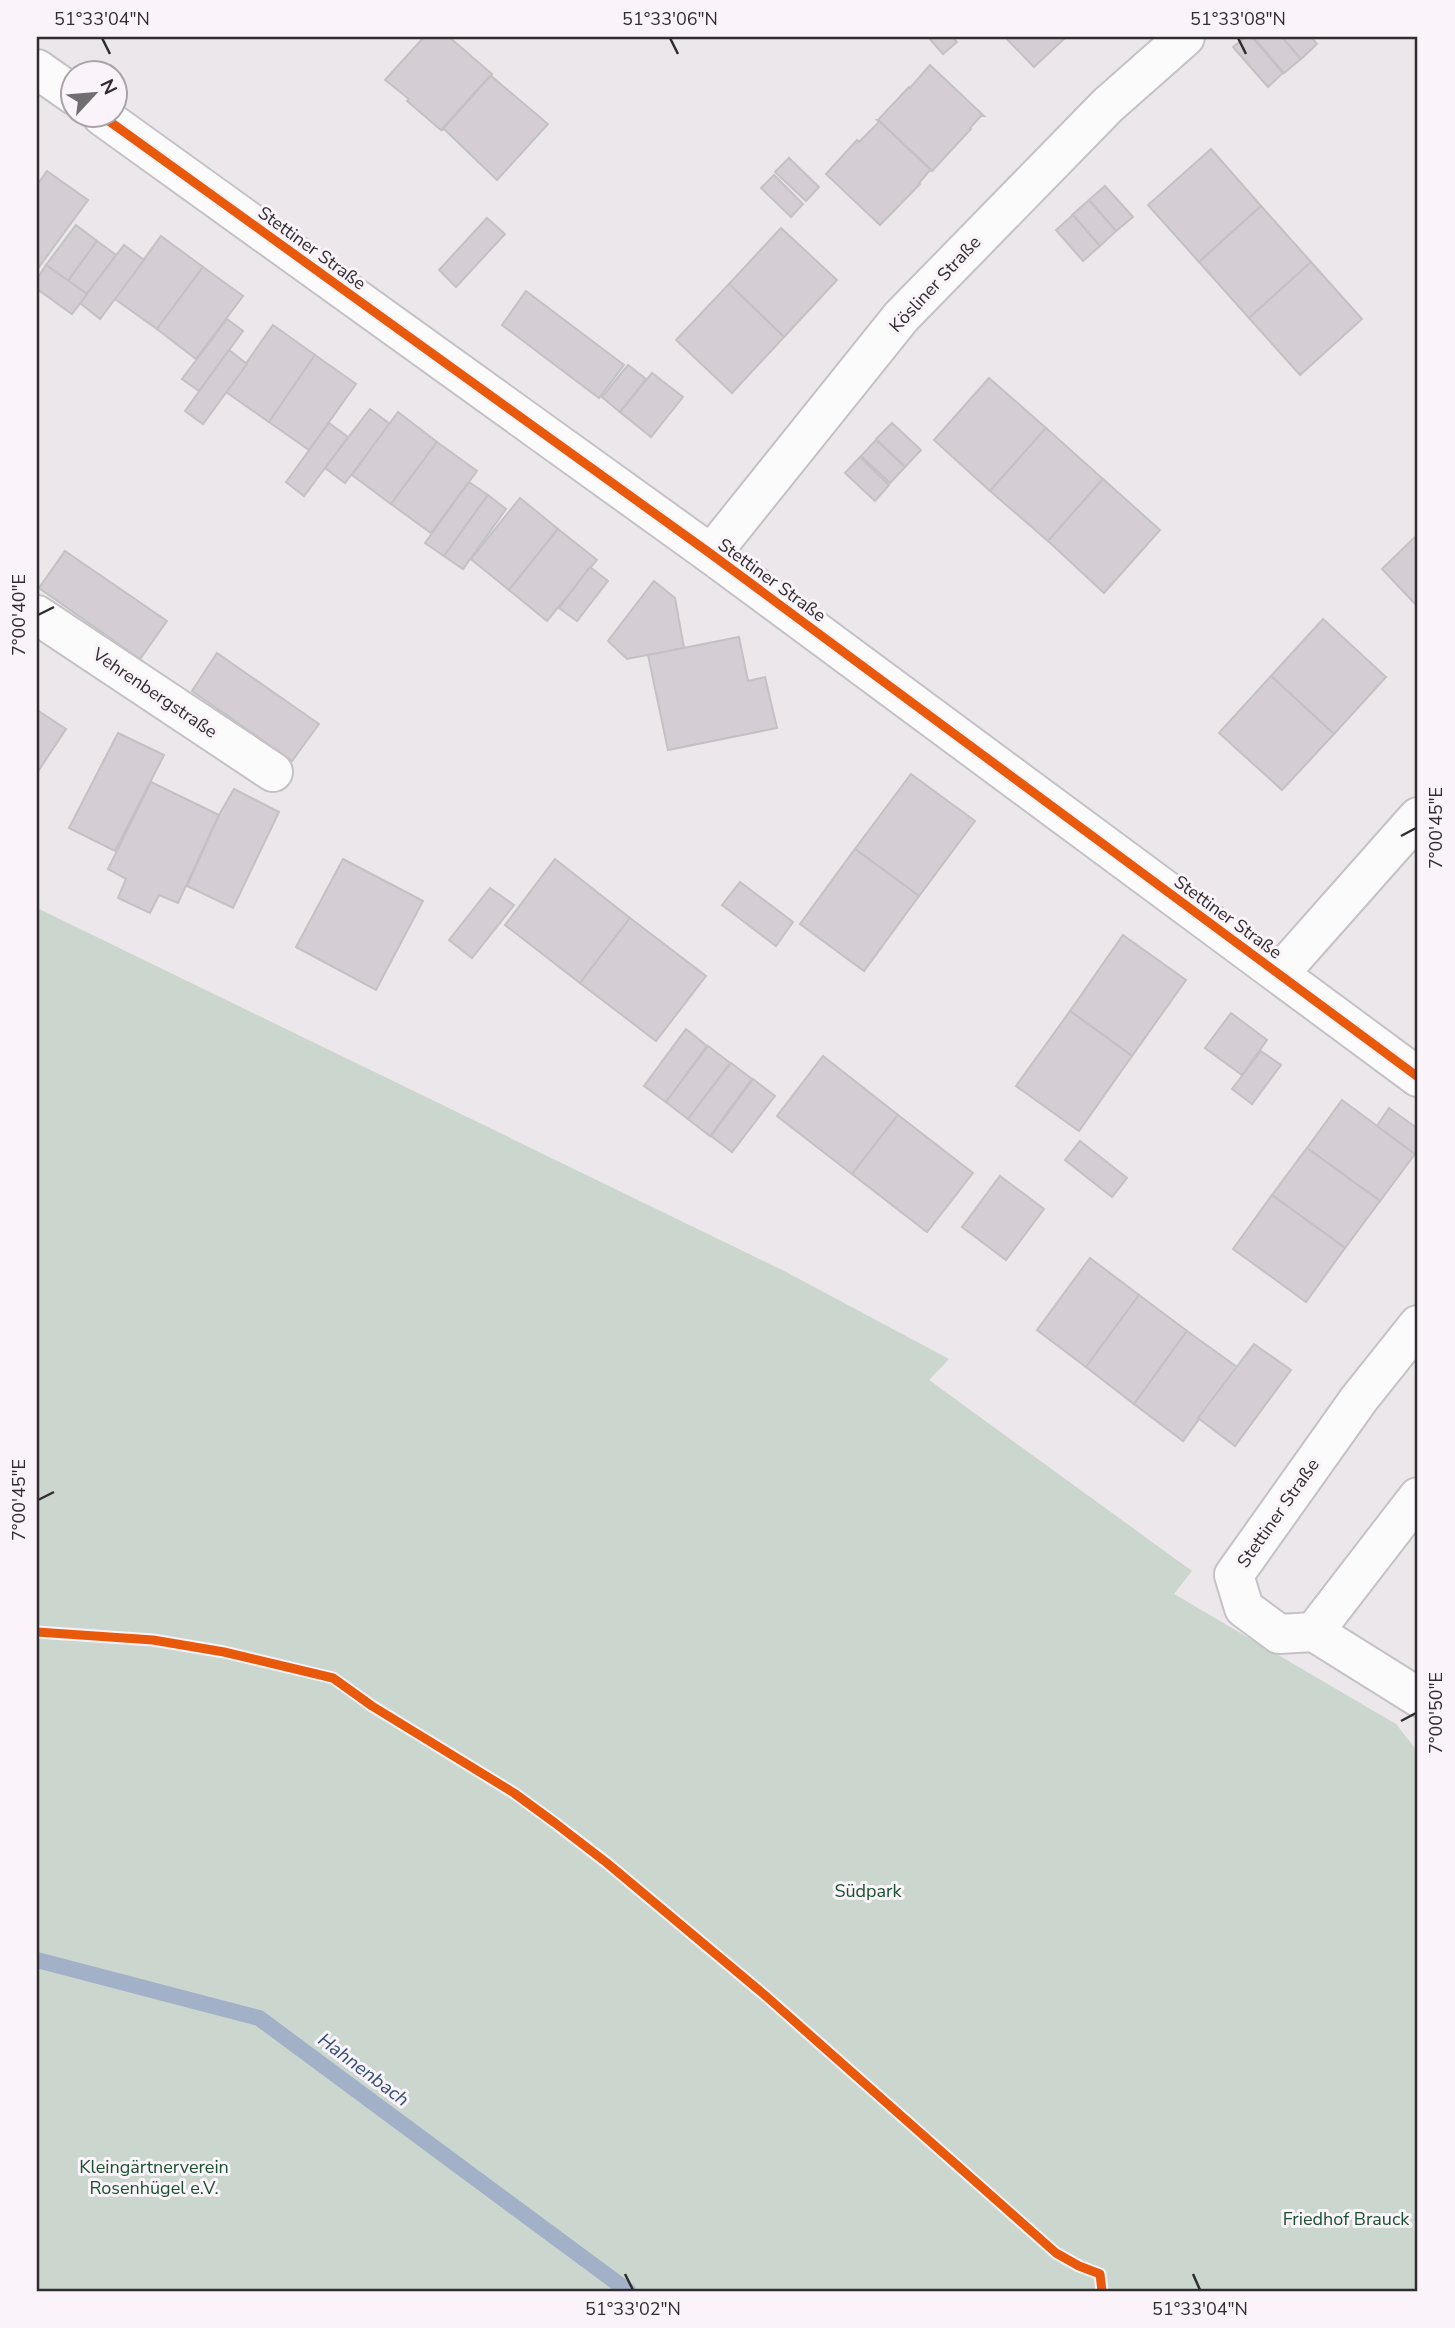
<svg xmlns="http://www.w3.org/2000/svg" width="1455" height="2328" font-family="'Nunito Sans',sans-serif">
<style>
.green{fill:#cad6ce}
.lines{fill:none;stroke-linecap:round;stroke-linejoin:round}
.stream{stroke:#a2b1c7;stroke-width:16}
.building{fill:#d5cdd4;stroke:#c4c1c4;stroke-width:2}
.minor-casing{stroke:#c5c2c5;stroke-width:42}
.minor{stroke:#fcfbfc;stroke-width:38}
.cycleway-casing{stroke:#faf3f9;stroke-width:13}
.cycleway{stroke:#e8590c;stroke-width:9}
.ticks{fill:none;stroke:#302d30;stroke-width:2.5}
.labels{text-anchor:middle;stroke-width:6;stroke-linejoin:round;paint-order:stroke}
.street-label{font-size:18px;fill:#302d30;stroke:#faf3f9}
.park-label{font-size:18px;fill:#19512f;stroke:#faf3f9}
.water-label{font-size:19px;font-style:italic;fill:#2e4e79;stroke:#faf3f9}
.neatline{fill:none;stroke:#302d30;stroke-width:2.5}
.ticks-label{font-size:18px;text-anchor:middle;fill:#302d30}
</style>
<rect width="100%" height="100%" fill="#ebe7eb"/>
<path class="green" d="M 37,908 L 786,1272 L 949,1359 L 929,1380 L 1192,1571 L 1174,1594 L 1396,1724 L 1418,1752 L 1418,2291 L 37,2291 Z"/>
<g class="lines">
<path class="stream" d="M 37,1960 L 259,2018 L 628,2291"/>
</g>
<g class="building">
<path d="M 424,37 L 449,37 L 492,74 L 441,130 L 407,101 L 409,99 L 385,80 Z"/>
<path d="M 928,37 L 952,37 L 957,42 L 943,54 Z"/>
<path d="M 1005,37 L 1066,37 L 1034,67 Z"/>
<path d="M 1245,37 L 1252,37 L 1283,73 L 1268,87 L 1233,47 Z"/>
<path d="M 1253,37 L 1282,37 L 1301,59 L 1284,73 Z"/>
<path d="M 1282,37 L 1311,37 L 1317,44 L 1301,59 Z"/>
<path d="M 930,65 L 984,116 L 981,116 L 970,128 L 971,129 L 932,171 L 878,120 L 909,87 L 910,88 Z"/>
<path d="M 492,74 L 491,76 L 548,124 L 497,180 L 444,129 L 442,130 Z"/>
<path d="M 877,120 L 878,120 L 932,171 L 930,170 L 919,183 L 920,184 L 880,225 L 826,174 L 857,140 L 859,142 L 879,122 Z"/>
<path d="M 1211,149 L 1261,206 L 1199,262 L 1148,205 Z"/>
<path d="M 789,158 L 819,187 L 806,201 L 775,172 Z"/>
<path d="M 47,171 L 88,200 L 39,267 L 37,266 L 37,185 Z"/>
<path d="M 774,175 L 803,204 L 791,217 L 761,188 Z"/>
<path d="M 1105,186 L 1133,217 L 1116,231 L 1089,200 Z"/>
<path d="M 1089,200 L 1116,231 L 1100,246 L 1072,215 Z"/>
<path d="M 1261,206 L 1311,262 L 1249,318 L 1199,262 Z"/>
<path d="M 1073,215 L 1100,246 L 1083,261 L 1056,230 Z"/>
<path d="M 487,218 L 505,234 L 456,287 L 439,270 Z"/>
<path d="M 76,225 L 97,241 L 68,281 L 46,265 Z"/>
<path d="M 781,228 L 837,280 L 784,337 L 729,284 Z"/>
<path d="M 161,236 L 203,267 L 157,329 L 115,299 Z"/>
<path d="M 97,241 L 116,255 L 87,294 L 68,281 Z"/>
<path d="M 124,245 L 144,260 L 100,319 L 80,303 Z"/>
<path d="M 1311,262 L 1362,319 L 1300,375 L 1249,318 Z"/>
<path d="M 46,265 L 87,294 L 72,314 L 37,289 L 37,279 Z"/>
<path d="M 203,267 L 243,296 L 196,359 L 157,329 Z"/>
<path d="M 729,284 L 784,337 L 732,393 L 676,340 Z"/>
<path d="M 526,291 L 624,365 L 599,398 L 502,325 Z"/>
<path d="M 227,319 L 243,331 L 199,391 L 182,379 Z"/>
<path d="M 273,325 L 315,355 L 269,422 L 226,392 Z"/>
<path d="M 229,350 L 247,364 L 203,424 L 185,411 Z"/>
<path d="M 315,355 L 356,384 L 309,450 L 269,422 Z"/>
<path d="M 628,365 L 646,379 L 620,412 L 602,397 Z"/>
<path d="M 652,373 L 683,397 L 651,437 L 620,412 Z"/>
<path d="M 989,378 L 1046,428 L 990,491 L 934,440 Z"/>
<path d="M 370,409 L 390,424 L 345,483 L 325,468 Z"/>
<path d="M 398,412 L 437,442 L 391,504 L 352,475 Z"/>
<path d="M 329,423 L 348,437 L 304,496 L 286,482 Z"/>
<path d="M 892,423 L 921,450 L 905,467 L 876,439 Z"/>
<path d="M 1046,428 L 1103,479 L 1048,541 L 990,491 Z"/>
<path d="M 876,440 L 905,467 L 890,483 L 861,456 Z"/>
<path d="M 437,442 L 477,471 L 431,533 L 391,504 Z"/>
<path d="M 860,457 L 889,485 L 875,501 L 845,473 Z"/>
<path d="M 1103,479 L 1160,530 L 1104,593 L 1048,541 Z"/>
<path d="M 469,482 L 488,495 L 444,556 L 425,543 Z"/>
<path d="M 488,495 L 506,509 L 463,569 L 444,556 Z"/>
<path d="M 520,498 L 558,529 L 509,590 L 471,559 Z"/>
<path d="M 558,529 L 597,560 L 547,621 L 509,590 Z"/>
<path d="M 1418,534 L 1418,607 L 1382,569 Z"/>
<path d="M 65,551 L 167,621 L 140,659 L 39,588 Z"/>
<path d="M 590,567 L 608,581 L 577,621 L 559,608 Z"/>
<path d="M 654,581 L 675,598 L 684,648 L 627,659 L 608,641 Z"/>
<path d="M 1323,619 L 1386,677 L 1334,734 L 1271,676 Z"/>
<path d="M 739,637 L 748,681 L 765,677 L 777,728 L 668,750 L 648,655 Z"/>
<path d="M 217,653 L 319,724 L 292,761 L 192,691 Z"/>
<path d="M 1271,676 L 1334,734 L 1282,790 L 1219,733 Z"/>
<path d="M 37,710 L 66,729 L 37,773 Z"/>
<path d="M 118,733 L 164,755 L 115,851 L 69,828 Z"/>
<path d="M 911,774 L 975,821 L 919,896 L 855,849 Z"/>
<path d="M 151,782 L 219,815 L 178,903 L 159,895 L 150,913 L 118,898 L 126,879 L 108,869 Z"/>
<path d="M 234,789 L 279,812 L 233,908 L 187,886 L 219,815 Z"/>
<path d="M 855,849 L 919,896 L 864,971 L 800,924 Z"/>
<path d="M 343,859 L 423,901 L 376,990 L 296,947 Z"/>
<path d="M 555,859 L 630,918 L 580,983 L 505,925 Z"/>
<path d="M 740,882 L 793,922 L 776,946 L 722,905 Z"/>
<path d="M 490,888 L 514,905 L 472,958 L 449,940 Z"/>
<path d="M 630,918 L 706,976 L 656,1041 L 580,983 Z"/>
<path d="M 1123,935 L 1186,980 L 1132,1056 L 1070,1011 Z"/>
<path d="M 1070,1011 L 1132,1056 L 1079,1131 L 1016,1086 Z"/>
<path d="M 1231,1013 L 1267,1040 L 1242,1075 L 1205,1048 Z"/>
<path d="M 686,1029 L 707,1046 L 666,1102 L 644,1086 Z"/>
<path d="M 708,1046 L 730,1063 L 688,1119 L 666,1102 Z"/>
<path d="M 1261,1051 L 1281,1065 L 1252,1104 L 1232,1089 Z"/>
<path d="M 823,1056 L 898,1115 L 852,1174 L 777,1116 Z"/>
<path d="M 731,1063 L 752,1079 L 710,1136 L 688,1119 Z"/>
<path d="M 753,1079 L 775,1096 L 732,1152 L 711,1136 Z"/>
<path d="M 1342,1100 L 1415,1154 L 1380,1201 L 1307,1148 Z"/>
<path d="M 1389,1108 L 1418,1129 L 1418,1149 L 1415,1154 L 1377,1126 Z"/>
<path d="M 898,1115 L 973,1173 L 927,1232 L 852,1174 Z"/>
<path d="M 1080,1141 L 1127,1178 L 1112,1197 L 1065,1160 Z"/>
<path d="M 1307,1148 L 1380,1201 L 1345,1248 L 1272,1195 Z"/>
<path d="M 1000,1176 L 1044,1209 L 1006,1260 L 962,1227 Z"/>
<path d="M 1272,1195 L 1345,1248 L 1306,1302 L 1233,1249 Z"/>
<path d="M 1090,1258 L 1139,1295 L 1086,1367 L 1037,1330 Z"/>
<path d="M 1139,1295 L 1187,1331 L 1134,1404 L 1086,1367 Z"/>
<path d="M 1187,1331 L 1237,1367 L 1183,1441 L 1134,1404 Z"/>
<path d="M 1254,1344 L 1291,1370 L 1235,1446 L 1198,1418 Z"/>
</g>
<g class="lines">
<g class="minor-casing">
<g id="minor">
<path d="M 37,69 L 74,95"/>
<path d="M 102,116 L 711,554 L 1418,1077"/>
<path d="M 711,554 L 901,317 L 1108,105 L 1185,37"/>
<path d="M 37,615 L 273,772"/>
<path d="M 1279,974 L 1418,817"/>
<path d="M 1418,1325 L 1359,1399 L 1234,1575 L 1244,1608 L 1279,1634 L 1314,1632 L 1418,1497"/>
<path d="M 1314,1632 L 1418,1697"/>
</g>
</g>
<use href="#minor" class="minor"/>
<g class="cycleway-casing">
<g id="cycleway">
<path d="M 102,116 L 711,554 L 1418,1077"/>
<path d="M 37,1632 L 153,1640 L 224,1652 L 333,1678 L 372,1706 L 514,1793 L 555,1823 L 607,1863 L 767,1997 L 1056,2253 L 1079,2266 L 1100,2274 L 1102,2291"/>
</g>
</g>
<use href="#cycleway" class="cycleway"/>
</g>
<path class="ticks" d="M 102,38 L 110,54M 670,38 L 678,54M 1238,38 L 1246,54M 38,615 L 54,607M 1401,836 L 1416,828M 38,1500 L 54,1492M 1401,1721 L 1416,1713M 625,2274 L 633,2290M 1193,2274 L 1200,2290"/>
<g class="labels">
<g class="street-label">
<text transform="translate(312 248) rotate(36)" y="6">Stettiner Straße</text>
<text transform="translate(935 284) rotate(-47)" y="6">Kösliner Straße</text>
<text transform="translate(772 580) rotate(36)" y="6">Stettiner Straße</text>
<text transform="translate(155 693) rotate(34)" y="6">Vehrenbergstraße</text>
<text transform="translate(1228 917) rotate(36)" y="6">Stettiner Straße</text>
<text transform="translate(1278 1513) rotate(-55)" y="6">Stettiner Straße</text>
</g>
<g class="park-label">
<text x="868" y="1897">Südpark</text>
<text x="154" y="2173">Kleingärtnerverein<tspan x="154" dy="21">Rosenhügel e.V.</tspan></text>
<text x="1346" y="2225">Friedhof Brauck</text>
</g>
<g class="water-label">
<text transform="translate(364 2069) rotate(37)" y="7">Hahnenbach</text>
</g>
</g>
<rect width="1455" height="2328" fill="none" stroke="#faf3f9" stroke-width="77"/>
<g transform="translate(94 94) rotate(64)"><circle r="33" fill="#faf3f9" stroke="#a9a4a9" stroke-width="2"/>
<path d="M0-5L12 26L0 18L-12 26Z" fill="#716e71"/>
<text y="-10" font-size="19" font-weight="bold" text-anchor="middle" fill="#302d30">N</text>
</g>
<rect x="38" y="38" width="1378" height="2252" class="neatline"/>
<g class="ticks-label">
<text x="102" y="25">51°33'04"N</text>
<text x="670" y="25">51°33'06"N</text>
<text x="1238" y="25">51°33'08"N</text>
<text transform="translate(19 615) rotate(-90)" y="6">7°00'40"E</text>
<text transform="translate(1436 828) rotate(-90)" y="6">7°00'45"E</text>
<text transform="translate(19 1500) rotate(-90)" y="6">7°00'45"E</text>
<text transform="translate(1436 1713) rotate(-90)" y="6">7°00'50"E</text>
<text x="633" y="2315">51°33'02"N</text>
<text x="1200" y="2315">51°33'04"N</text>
</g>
</svg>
